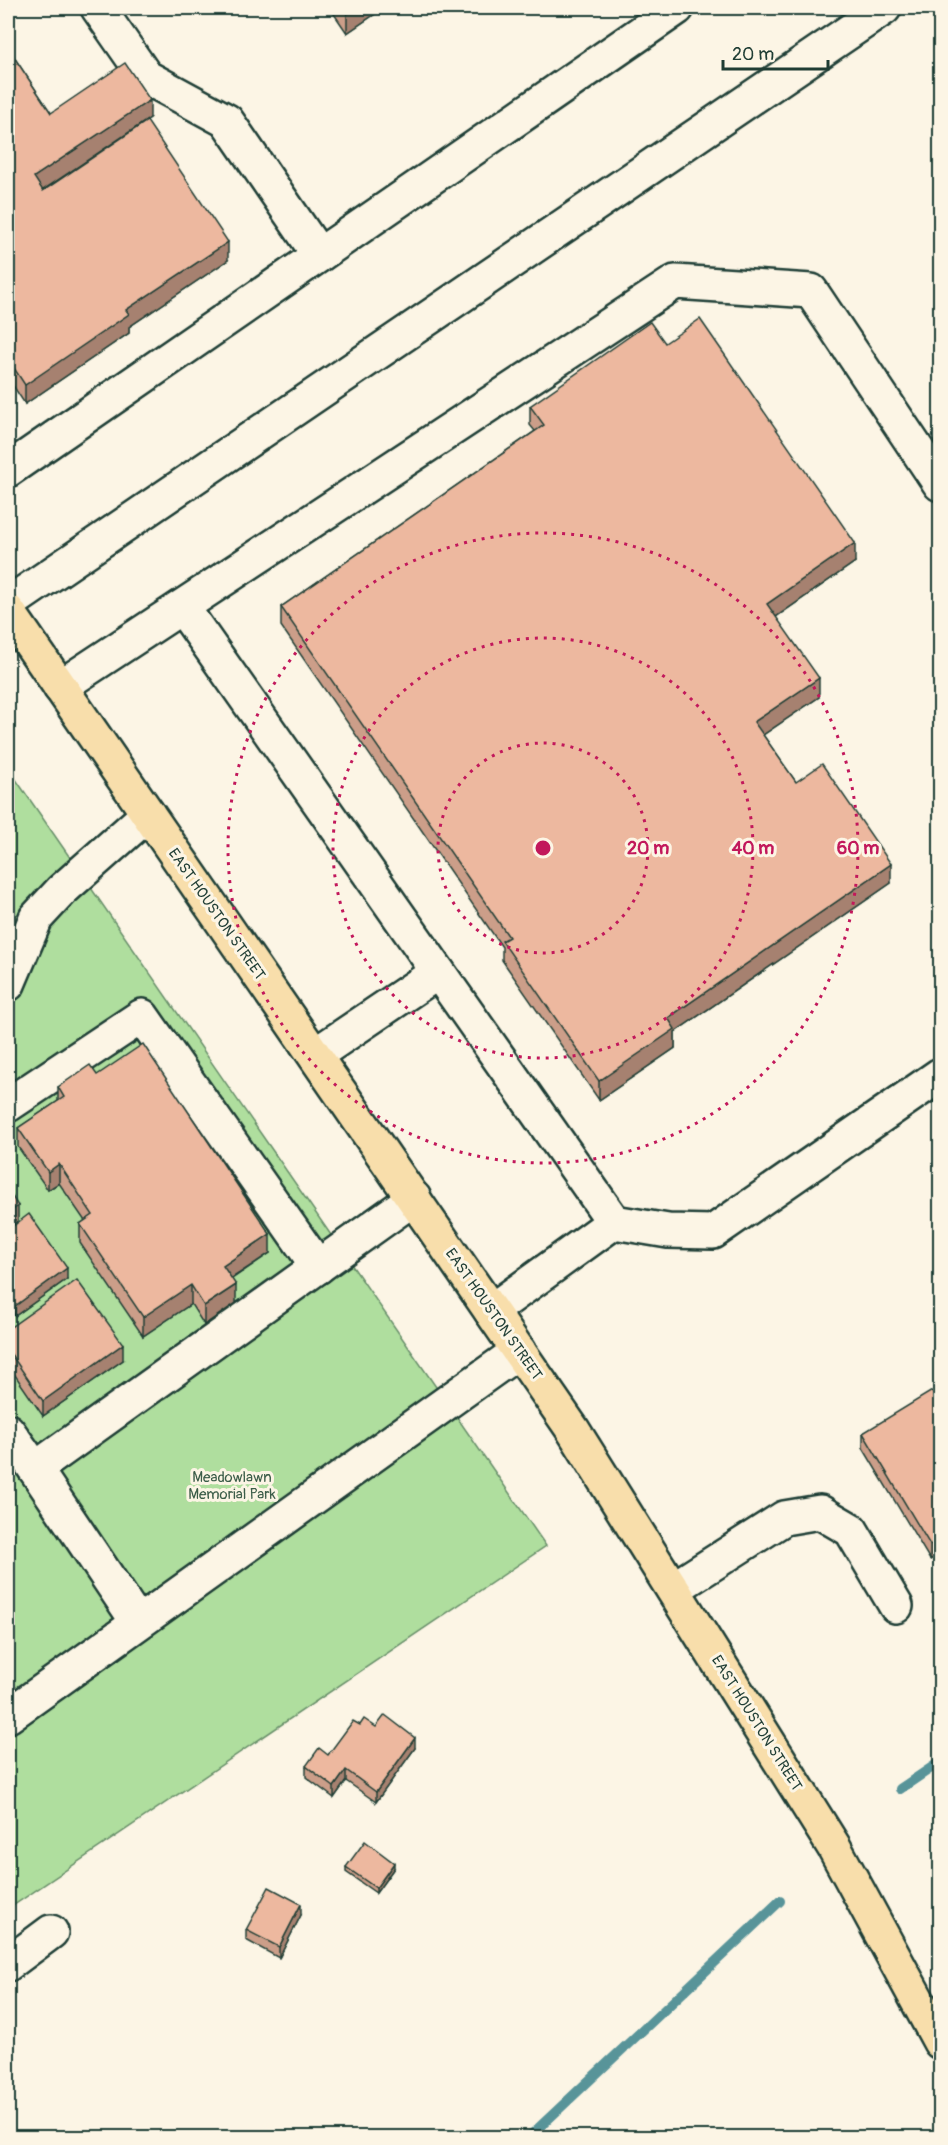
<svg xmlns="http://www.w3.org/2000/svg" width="948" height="2145" font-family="Pangolin,sans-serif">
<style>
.green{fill:#afde9e;stroke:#678e69;stroke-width:1.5}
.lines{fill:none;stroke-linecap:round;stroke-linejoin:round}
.stream{stroke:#599499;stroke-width:10}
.minor-casing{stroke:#1f3d34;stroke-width:38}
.major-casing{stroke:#1f3d34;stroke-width:38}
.minor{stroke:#fcf5e5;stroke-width:33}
.major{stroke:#f8deab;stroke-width:33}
.wall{fill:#cc9e89;stroke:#1f3d34;stroke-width:1.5}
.shaded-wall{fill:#a6816f;stroke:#1f3d34;stroke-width:1.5}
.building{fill:#edb89f;stroke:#1f3d34;stroke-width:1.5}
.ring{fill:none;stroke:#c2185b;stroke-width:3;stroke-dasharray:3 6}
.labels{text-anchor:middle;stroke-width:6;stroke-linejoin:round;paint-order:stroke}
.street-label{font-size:15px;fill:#1f3d34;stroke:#fcf5e5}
.park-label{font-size:15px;fill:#3c5d49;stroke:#fcf5e5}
.centre{fill:#c2185b;stroke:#fcf5e5;stroke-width:3}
.ring-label{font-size:18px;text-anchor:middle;font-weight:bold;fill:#c2185b;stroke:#fcf5e5;stroke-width:6;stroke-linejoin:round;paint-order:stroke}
</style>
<rect width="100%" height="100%" fill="#fcf5e5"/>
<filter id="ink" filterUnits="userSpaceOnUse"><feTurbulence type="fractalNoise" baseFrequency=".0167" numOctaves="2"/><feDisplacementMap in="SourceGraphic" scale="12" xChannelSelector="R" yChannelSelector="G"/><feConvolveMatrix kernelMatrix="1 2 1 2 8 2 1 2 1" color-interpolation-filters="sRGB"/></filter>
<g filter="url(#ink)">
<path class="green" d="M 8,768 L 546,1546 L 8,1909 Z"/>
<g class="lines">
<g class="stream">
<path d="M 900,1789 L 940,1762"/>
<path d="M 528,2138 L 780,1901"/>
</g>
<g class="minor-casing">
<g id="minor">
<path d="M 98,8 L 146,77 L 227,121 L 319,255"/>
<path d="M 8,470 L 677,8"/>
<path d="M 8,604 L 884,8"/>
<path d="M 182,607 L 614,1222"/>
<path d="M 60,687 L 675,282 L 811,291 L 940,484"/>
<path d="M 8,984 L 36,918 L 62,890 L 148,814"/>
<path d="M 315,1055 L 438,972"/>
<path d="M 8,1105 L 142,1016 L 318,1267"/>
<path d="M 491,1311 L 614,1222 L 668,1231 L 713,1232 L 940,1075"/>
<path d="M 8,1431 L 35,1469 L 414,1198"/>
<path d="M 35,1469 L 137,1621"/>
<path d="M 673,1589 L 784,1518 L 820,1512 L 851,1530 L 896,1606"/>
<path d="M 8,1716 L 519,1351"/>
<path d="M 8,1964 L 51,1932"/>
</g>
</g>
<g class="major-casing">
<path id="major" d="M 8,611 L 573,1430 L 834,1847 L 940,2042"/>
</g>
<use href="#minor" class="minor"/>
<use href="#major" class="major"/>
</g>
<g class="wall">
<path d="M 330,8 L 384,8 L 347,33 Z"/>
<path d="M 8,48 L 51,113 L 150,118 L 43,190 L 43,191 L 228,260 L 129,327 L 129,333 L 25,404 L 8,378 Z"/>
<path d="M 665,343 L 855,562 L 776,617 L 819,697 L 763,735 L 796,782 L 891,883 L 675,1032 L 675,1048 L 599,1100 L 502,960 L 502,947 L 281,626 L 281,607 L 535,431 L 530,425 L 530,406 Z"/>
<path d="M 97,1075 L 270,1253 L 232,1279 L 236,1303 L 204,1325 L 191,1304 L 143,1336 L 80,1243 L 80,1224 L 85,1221 L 59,1183 L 48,1190 L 18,1147 L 18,1128 L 58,1101 L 58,1087 Z"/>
<path d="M 8,1230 L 67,1279 L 15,1316 L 8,1306 Z"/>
<path d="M 8,1329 L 123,1360 L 43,1416 L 8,1365 Z"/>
<path d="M 940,1404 L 940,1553 L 930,1560 L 863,1448 L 863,1433 Z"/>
<path d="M 360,1725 L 376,1727 L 415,1748 L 376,1802 L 346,1781 L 334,1798 L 306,1777 L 306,1766 L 328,1755 Z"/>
<path d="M 346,1867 L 394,1868 L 376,1893 L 346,1872 Z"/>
<path d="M 301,1915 L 279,1958 L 246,1940 L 246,1930 Z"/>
</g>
<g class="shaded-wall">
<path d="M 356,8 L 384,8 L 347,33 L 347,14 Z"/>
<path d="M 150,100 L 150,118 L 34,196 L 34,177 Z"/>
<path d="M 228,242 L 228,260 L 129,327 L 129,333 L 25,404 L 25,385 L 126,310 Z"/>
<path d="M 855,543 L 855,562 L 767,623 L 767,604 Z"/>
<path d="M 819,678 L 819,697 L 754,741 L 754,722 Z"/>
<path d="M 891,864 L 891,883 L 675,1032 L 675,1048 L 599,1100 L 599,1081 L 668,1018 Z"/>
<path d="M 59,1164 L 59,1183 L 48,1190 L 48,1172 Z"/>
<path d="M 18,1206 L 18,1221 L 8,1228 L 8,1213 Z"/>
<path d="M 270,1234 L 270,1253 L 223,1284 L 223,1266 Z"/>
<path d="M 67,1268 L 67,1279 L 15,1316 L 15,1306 Z"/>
<path d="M 191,1285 L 191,1304 L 143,1336 L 143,1317 Z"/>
<path d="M 236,1285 L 236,1303 L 204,1325 L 204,1306 Z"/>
<path d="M 123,1344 L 123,1360 L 43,1416 L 43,1401 Z"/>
<path d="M 940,1538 L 940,1553 L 930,1560 L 930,1545 Z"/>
<path d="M 415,1738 L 415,1748 L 376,1802 L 376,1792 Z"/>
<path d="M 346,1770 L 346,1781 L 334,1798 L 334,1787 Z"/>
<path d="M 394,1863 L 394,1868 L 376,1893 L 376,1888 Z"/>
<path d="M 301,1904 L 301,1915 L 279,1958 L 279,1947 Z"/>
</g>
<g class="building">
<path d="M 342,8 L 356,8 L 347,14 Z"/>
<path d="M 8,48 L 51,113 L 125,63 L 150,100 L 34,177 L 43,191 L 147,121 L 228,242 L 126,310 L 129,314 L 25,385 L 8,359 Z"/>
<path d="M 700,319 L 855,543 L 767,604 L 819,678 L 754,722 L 796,782 L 822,764 L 891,864 L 668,1018 L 675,1029 L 599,1081 L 502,941 L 509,937 L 281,607 L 544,425 L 530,406 L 650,322 L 665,343 Z"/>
<path d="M 143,1044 L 270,1234 L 223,1266 L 236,1285 L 204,1306 L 191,1285 L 143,1317 L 80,1224 L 93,1215 L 59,1164 L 48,1172 L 18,1128 L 64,1097 L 58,1087 L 90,1065 L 97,1075 Z"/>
<path d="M 8,1190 L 18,1206 L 8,1213 Z"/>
<path d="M 29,1214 L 67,1268 L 15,1306 L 8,1296 L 8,1230 Z"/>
<path d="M 77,1280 L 123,1344 L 43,1401 L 8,1350 L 8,1329 Z"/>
<path d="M 932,1391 L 940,1404 L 940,1538 L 930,1545 L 863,1433 Z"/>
<path d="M 385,1715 L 415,1738 L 376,1792 L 346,1770 L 334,1787 L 306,1766 L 319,1748 L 328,1755 L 353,1721 L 360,1725 L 364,1719 L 376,1727 Z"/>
<path d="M 365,1841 L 394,1863 L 376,1888 L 346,1867 Z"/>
<path d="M 269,1887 L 301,1904 L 279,1947 L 246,1930 Z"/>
</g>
</g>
<g class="ring">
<circle cx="543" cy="848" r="105"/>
<circle cx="543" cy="848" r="210"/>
<circle cx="543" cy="848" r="315"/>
</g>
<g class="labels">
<g class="street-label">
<text transform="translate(217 914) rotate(55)" y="5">EAST HOUSTON STREET</text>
<text transform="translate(494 1314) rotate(55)" y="5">EAST HOUSTON STREET</text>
<text transform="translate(757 1723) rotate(58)" y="5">EAST HOUSTON STREET</text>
</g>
<g class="park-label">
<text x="232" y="1482">Meadowlawn<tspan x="232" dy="17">Memorial Park</tspan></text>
</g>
</g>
<circle cx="543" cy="848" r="9" class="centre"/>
<g class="ring-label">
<text x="648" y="854">20 m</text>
<text x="753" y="854">40 m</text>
<text x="858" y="854">60 m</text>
</g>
<rect width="948" height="2145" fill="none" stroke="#fcf5e5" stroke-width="30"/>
<rect x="15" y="15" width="918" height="2115" fill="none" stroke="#1f3d34" stroke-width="2" filter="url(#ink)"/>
<path d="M723 60v9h105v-9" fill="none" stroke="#1f3d34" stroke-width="3"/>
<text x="732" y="60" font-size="18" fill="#1f3d34" stroke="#fcf5e5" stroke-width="4.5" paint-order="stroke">20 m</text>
</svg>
